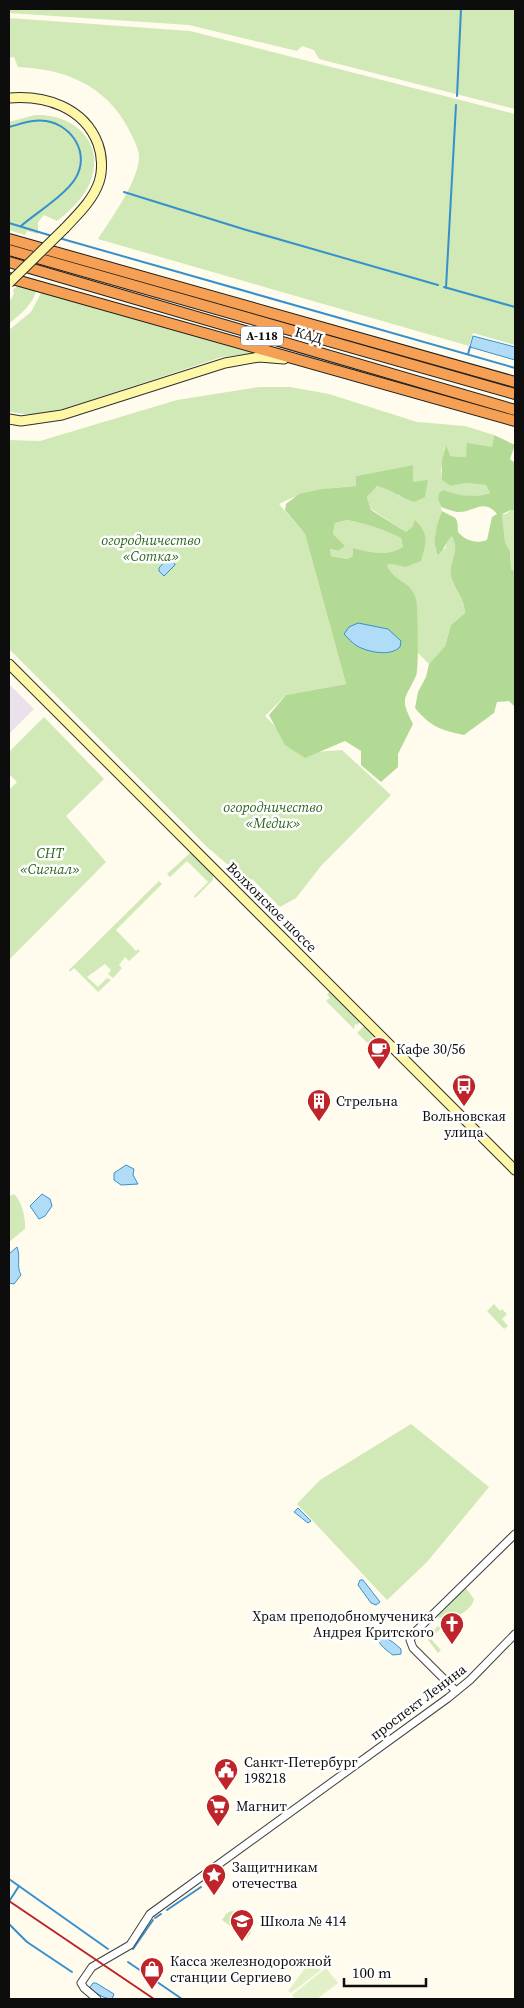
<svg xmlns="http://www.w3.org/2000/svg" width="524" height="2008" font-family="'Source Serif 4',serif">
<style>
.industrial{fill:#ebe1ec}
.green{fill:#d0e9b6}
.forest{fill:#b3da95;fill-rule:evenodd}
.pitch{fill:#e2f0c8}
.water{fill:#b1dcf7;stroke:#3790ce}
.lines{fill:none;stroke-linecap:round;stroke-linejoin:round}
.stream{stroke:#3790ce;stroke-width:2}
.tertiary-casing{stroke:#404040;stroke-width:9}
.secondary-casing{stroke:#2f2f2f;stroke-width:11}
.motorway-casing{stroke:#1e1e1e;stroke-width:12}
.tertiary{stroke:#fff;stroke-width:7}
.secondary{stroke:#fff7a8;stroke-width:9}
.motorway{stroke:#f5a054;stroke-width:10}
.rail{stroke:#be2429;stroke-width:2}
.secondary-bridge-casing{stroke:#2f2f2f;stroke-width:11;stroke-linecap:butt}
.secondary-bridge{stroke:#fff7a8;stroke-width:9}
.labels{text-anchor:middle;stroke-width:5;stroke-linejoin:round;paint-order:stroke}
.shield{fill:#fff;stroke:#565656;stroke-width:1}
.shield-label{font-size:12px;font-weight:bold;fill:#0d0d0d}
.street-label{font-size:14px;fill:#0d0d0d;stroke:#fff}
.park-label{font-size:14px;font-style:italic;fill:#2b651d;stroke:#fff}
.poi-label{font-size:14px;fill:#0d0d0d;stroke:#fff;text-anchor:start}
</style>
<rect width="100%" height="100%" fill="#fffced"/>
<path class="industrial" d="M 9,684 L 34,709 L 9,734 Z"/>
<g class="green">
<path d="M 9,9 L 515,9 L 515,109 L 319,59 L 314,50 L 302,46 L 297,51 L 189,25 L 9,13 Z"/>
<path d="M 9,18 L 190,31 L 515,114 L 515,345 L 473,333 L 469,346 L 98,239 C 111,219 139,180 139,157 C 139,148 132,136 128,128 C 105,85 65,69 18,67 L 14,57 L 9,58 Z"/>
<path d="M 35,115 C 70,113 104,139 92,177 C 87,195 71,210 57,221 L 44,215 L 38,222 L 38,234 L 27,231 L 25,235 L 9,230 L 9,122 Z"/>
<path d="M 20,283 L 36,290 C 34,304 19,315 9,324 L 9,302 L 14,294 L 13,290 Z"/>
<path d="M 46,291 L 263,352 L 222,357 L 54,412 L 32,415 L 9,412 L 9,330 L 31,312 L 41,293 Z"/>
<path d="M 259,387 L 290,387 L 329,394 L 417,422 L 465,426 L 494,435 L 492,448 L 466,457 L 449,456 L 445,446 L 441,472 L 451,486 L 465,483 L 486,485 L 490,493 C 471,498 462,497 443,490 L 438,499 L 442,511 L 435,535 L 435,550 L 445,549 L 447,541 L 452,535 C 459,552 452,559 452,575 C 452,588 465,599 465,613 L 451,625 L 445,646 L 429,664 L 417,652 L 417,612 L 401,581 L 391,575 L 387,565 L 391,564 L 405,567 L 413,526 L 406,532 L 371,509 L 367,497 L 377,486 L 391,489 L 400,497 L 413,483 L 413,465 L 356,476 L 356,486 C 325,488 307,490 279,504 L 305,534 L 346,684 L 286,695 L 265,716 L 301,753 L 342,750 L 391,795 L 321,866 L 296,898 L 280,907 L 252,879 L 248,882 L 207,847 L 9,649 L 9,440 L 40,441 L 177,400 Z"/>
<path d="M 511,510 L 515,510 L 515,571 L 511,569 L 510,551 L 505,542 L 502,514 L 506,514 Z"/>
<path d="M 347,520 C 367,524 383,529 401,538 L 403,547 C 386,557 371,552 353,548 L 353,556 L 347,559 L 331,556 L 329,549 L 338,551 L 344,546 L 333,534 L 335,523 Z"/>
<path d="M 44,717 L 104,779 L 66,816 L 106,862 L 9,960 L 9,790 L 17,782 L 9,774 L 9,752 Z"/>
<path d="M 190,853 L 194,853 L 213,875 L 213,880 L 195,898 L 194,896 L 208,882 L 187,861 L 170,877 L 167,874 Z"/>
<path d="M 159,881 L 162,884 L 116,930 L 136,951 L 138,949 L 140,951 L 129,961 L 125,957 L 119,965 L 122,968 L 113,978 L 108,974 L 111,970 L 105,964 L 87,977 L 98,987 L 107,978 L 111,980 L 98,992 L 74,968 L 70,972 L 69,970 Z"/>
<path d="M 330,991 L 360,1022 L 357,1025 L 355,1024 L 354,1029 L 326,1001 L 330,998 L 327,995 Z"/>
<path d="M 364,1026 L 377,1039 L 372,1047 L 357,1033 Z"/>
<path d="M 14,1194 C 22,1201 26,1219 25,1229 L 9,1242 L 10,1231 L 9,1196 Z"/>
<path d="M 494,1304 L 500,1311 L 502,1309 L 507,1314 L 502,1319 L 508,1326 L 504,1329 L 487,1311 Z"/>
<path d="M 411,1424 L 489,1487 L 427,1562 L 387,1600 L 297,1504 L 320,1480 Z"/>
<path d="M 465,1587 L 474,1599 C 472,1612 445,1625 436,1615 Z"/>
<path d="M 454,1618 L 460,1626 L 451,1634 L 443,1624 Z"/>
<path d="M 438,1626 L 441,1628 L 431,1639 L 441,1650 L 438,1653 L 428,1640 L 430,1634 Z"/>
<path d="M 231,1911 L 237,1911 L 250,1928 L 251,1933 L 247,1938 L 222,1920 L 226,1914 Z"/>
</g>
<g class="forest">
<path d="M 494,435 L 515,445 L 510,459 L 515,463 L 515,510 L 511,510 L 502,514 L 505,542 L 510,551 L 511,569 L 515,571 L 515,707 L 509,701 L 497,702 L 494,713 L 464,735 C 440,730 431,727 415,708 L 418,692 L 426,677 L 429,664 L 445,646 L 451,625 L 465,613 C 465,599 453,588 451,575 C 450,558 460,553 452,536 C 446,541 445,549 438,555 C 431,543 437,524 442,511 C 455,519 458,514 458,532 C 466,541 476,544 487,540 L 492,517 L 497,514 C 483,497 474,513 457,512 C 452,511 446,509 441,507 L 438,499 L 439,493 L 443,490 C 460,496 473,498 490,493 L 486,485 L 466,483 L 451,486 L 442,480 L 442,460 L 446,445 L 450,456 L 466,457 L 467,443 L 492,447 Z"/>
<path d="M 413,465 L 413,482 L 428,480 L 425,497 L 414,502 C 401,498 391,489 377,486 L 367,497 L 371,510 L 406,532 L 413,526 L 415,520 C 430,535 426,543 421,561 L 405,567 L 391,564 L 387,565 C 394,583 411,580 416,599 C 418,606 419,671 416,676 C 405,700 399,697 413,724 L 398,754 L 398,767 L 381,782 L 361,765 L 361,751 L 345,741 L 305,758 L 285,745 L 269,715 L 286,695 L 346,684 L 305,534 L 285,510 L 286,504 L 299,494 L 322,489 L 356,486 L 356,476 ZM 347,520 C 367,524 383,529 401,538 L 403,547 C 386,557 371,552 353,548 L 353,556 L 347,559 L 331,556 L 330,549 L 338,551 L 345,546 L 333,534 L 335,523 Z"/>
</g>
<g class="pitch">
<path d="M 309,1963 L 316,1969 L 318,1968 L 321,1970 L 291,1993 L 288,1991 Z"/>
<path d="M 326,1968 L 338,1983 L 317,1999 L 295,1999 L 292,1995 Z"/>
</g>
<g class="water">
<path d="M 473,336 L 515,347 L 515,360 L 470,347 Z"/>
<path d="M 168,558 L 174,560 L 175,565 L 164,576 L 159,571 L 159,568 Z"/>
<path d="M 358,623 L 388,629 L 401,641 L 400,647 C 390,657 368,652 357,646 C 352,643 348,638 344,634 L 349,627 Z"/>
<path d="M 126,1165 L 134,1169 L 133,1175 L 138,1184 L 121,1185 L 114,1180 L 114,1173 Z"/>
<path d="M 42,1194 L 50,1199 L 52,1206 L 45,1216 L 39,1219 L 30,1206 Z"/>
<path d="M 17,1247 C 21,1257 16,1266 21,1275 L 14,1284 L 9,1283 L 9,1254 Z"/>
<path d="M 298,1508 L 311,1521 L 308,1523 L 294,1512 Z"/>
<path d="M 360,1580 L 363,1580 L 380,1602 L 376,1605 L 371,1603 L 358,1585 Z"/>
<path d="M 376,1631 L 394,1643 L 401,1649 L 401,1654 L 393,1655 C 383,1648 377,1643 376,1631 Z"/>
<path d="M 93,1983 L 96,1983 L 114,1994 L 112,1999 C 105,1999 94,1993 90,1987 Z"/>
</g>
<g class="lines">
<g class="stream">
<path d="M 457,96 L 461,9"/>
<path d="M 9,127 C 21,124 33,119 46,121 C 72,125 91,154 75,179 C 66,194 35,214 21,226"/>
<path d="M 124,192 L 243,229 L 438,285"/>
<path d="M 9,223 L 52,236"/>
<path d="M 59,238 L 515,368"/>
<path d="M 444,287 L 515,307"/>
<path d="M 446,288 L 456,105"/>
<path d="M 468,354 L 470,347"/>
<path d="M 9,1879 L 108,1949"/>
<path d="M 10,1900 L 19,1886"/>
<path d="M 167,1910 L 201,1887"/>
<path d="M 155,1918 L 161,1914"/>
<path d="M 9,1924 L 27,1942 L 72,1972"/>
<path d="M 133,1949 L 153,1920"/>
<path d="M 128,1962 L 182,1999"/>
</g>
<g class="tertiary-casing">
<g id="tertiary">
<path d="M 456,1691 L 413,1648 L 410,1640 L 415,1632 L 515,1534"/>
<path d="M 97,1999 L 84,1988 L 81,1983 L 92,1967 L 130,1945 L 150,1914 L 448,1698 L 470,1680 L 515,1634"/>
</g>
</g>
<g class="secondary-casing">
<g id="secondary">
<path d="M 9,98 C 45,95 84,107 98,144 C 102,155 103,170 99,182 C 93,200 78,214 65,228"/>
<path d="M 9,419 L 21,421 L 62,415 L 225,363 L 259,357 L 284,359"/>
<path d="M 9,664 L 515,1170"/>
</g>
</g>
<g class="motorway-casing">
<g id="motorway">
<path d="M 9,239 L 515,382"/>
<path d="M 9,250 L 515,394"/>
<path d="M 9,262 L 515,410"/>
<path d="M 9,278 L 515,421"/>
</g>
</g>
<use href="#tertiary" class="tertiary"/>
<use href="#secondary" class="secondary"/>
<use href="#motorway" class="motorway"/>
<path class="rail" d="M 9,1901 L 154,1999"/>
<g class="secondary-bridge-casing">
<path id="secondary-bridge" d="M 9,283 L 65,228"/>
</g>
<use href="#secondary-bridge" class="secondary-bridge"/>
</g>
<defs>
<g id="cafe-pin" transform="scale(1.25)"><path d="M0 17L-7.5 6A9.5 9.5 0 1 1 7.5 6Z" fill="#be2429" stroke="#fff"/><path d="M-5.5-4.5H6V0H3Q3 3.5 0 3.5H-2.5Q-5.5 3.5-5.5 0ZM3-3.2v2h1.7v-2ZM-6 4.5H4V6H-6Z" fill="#fff"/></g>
<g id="bus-pin" transform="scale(1.25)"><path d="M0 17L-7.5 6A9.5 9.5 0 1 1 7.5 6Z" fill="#be2429" stroke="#fff"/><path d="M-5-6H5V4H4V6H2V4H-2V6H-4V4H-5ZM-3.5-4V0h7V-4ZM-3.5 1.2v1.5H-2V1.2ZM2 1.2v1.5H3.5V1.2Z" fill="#fff"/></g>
<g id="building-pin" transform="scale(1.25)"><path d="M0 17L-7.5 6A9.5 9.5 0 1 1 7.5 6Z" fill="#be2429" stroke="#fff"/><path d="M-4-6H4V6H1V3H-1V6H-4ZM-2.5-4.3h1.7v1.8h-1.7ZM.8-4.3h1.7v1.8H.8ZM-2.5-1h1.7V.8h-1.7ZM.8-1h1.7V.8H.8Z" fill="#fff"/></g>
<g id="church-pin" transform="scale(1.25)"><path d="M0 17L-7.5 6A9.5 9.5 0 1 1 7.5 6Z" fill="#be2429" stroke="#fff"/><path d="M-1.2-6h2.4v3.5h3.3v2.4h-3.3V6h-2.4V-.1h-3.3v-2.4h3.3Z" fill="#fff"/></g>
<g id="civic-pin" transform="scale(1.25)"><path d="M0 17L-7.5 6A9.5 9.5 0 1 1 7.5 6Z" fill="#be2429" stroke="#fff"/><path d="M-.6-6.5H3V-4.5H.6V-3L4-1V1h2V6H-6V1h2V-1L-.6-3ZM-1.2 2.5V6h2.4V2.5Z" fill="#fff"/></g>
<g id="supermarket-pin" transform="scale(1.25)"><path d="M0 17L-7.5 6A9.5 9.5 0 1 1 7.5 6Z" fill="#be2429" stroke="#fff"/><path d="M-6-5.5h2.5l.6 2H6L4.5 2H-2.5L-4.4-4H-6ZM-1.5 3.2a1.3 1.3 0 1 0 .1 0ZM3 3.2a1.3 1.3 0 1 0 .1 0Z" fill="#fff"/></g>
<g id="sight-pin" transform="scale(1.25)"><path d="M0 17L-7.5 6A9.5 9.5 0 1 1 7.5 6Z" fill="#be2429" stroke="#fff"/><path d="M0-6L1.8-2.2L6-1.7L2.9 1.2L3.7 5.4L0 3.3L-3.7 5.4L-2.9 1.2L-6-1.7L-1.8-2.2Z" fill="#fff"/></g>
<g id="school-pin" transform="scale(1.25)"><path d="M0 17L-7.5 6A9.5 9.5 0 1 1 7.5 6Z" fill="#be2429" stroke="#fff"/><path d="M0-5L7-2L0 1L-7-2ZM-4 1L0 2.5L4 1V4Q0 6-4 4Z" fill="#fff"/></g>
<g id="shop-pin" transform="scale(1.25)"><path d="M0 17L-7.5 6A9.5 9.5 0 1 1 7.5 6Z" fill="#be2429" stroke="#fff"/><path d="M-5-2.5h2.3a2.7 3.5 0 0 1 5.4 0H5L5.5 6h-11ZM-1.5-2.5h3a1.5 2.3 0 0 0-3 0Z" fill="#fff"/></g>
</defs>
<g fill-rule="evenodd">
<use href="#cafe-pin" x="379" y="1049"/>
<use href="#bus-pin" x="464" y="1086"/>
<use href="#building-pin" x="319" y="1101"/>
<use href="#church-pin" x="452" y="1624"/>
<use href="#civic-pin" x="226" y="1770"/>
<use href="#supermarket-pin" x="218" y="1806"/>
<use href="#sight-pin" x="214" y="1875"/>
<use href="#school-pin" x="242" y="1921"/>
<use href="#shop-pin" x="152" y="1969"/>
</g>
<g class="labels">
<rect class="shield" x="241" y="326.5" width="42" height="19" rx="4"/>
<g class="shield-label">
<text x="262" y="340">А-118</text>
</g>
<g class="street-label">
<text transform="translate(309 335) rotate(16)" y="5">КАД</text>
<text transform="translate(272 907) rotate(45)" y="5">Волхонское шоссе</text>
<text transform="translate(418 1702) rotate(-37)" y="5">проспект Ленина</text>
</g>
<g class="park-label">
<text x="151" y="545">огородничество<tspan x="151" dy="16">«Сотка»</tspan></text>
<text x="273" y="812">огородничество<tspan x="273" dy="16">«Медик»</tspan></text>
<text x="50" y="858">СНТ<tspan x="50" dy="16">«Сигнал»</tspan></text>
</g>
<g class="poi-label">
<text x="396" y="1054">Кафе 30/56</text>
<text x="336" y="1106">Стрельна</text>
<text x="464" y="1121" text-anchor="middle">Вольновская<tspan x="464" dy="16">улица</tspan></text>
<text x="434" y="1621" text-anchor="end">Храм преподобномученика<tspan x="434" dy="16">Андрея Критского</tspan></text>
<text x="244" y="1767">Санкт-Петербург<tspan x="244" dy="16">198218</tspan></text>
<text x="236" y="1811">Магнит</text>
<text x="232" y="1872">Защитникам<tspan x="232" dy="16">отечества</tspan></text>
<text x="260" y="1926">Школа № 414</text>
<text x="170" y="1966">Касса железнодорожной<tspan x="170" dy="16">станции Сергиево</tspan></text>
</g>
</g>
<rect width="524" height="2008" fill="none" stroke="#0d0d0d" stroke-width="20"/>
<path d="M344 1978v8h82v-8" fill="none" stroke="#0d0d0d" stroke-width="2.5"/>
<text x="352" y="1978" font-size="15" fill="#0d0d0d" stroke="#ffffff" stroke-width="4" paint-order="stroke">100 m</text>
</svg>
